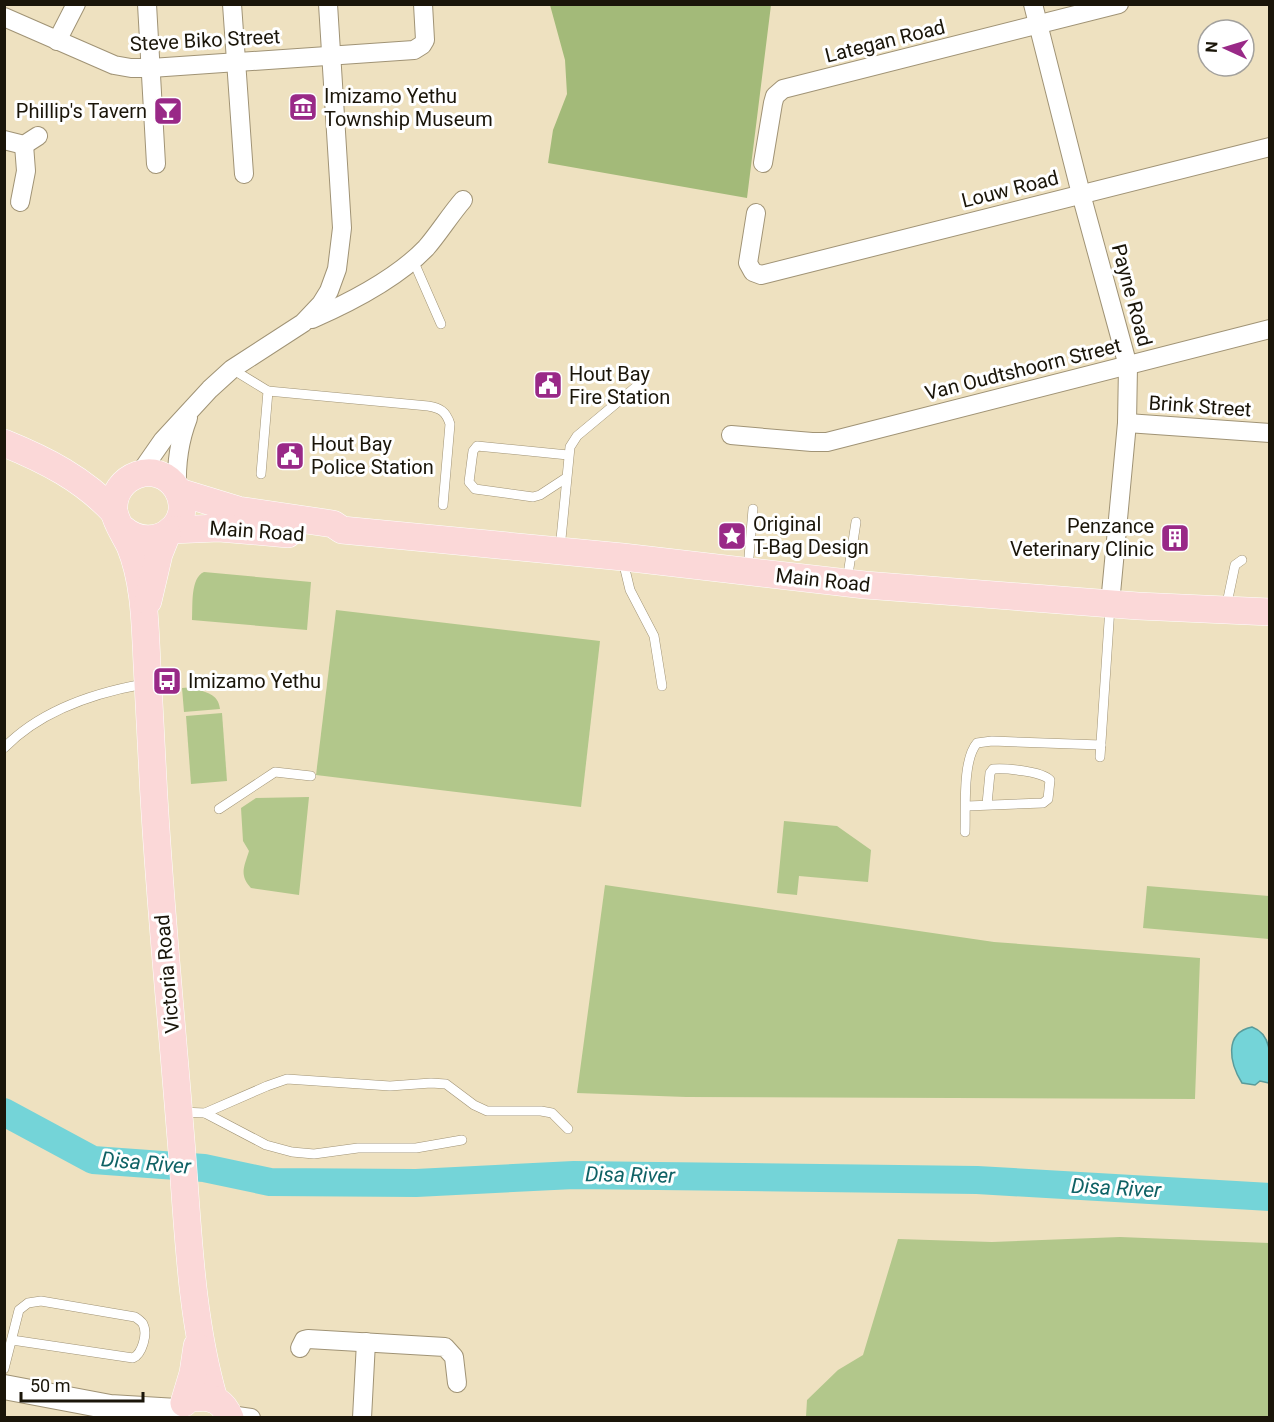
<svg xmlns="http://www.w3.org/2000/svg" width="1274" height="1422" font-family="Roboto,sans-serif">
<style>
.green{fill:#b2c78b}
.forest{fill:#a3ba79}
.water{fill:#74d4d8;stroke:#599b9a;stroke-width:1.5}
.lines{fill:none;stroke-linecap:round;stroke-linejoin:round}
.river{stroke:#74d4d8;stroke-width:28}
.lane-casing{stroke:#a09375;stroke-width:10}
.street-casing{stroke:#a09375;stroke-width:20}
.secondary-casing{stroke:#a09375;stroke-width:26}
.primary-casing{stroke:#fff;stroke-width:28}
.lane{stroke:#fff;stroke-width:9}
.street{stroke:#fff;stroke-width:18}
.secondary{stroke:#fff;stroke-width:24}
.primary{stroke:#fbd8d8;stroke-width:27}
.labels{text-anchor:middle;stroke-width:6;stroke-linejoin:round;paint-order:stroke}
.street-label{font-size:20px;fill:#1a1509;stroke:#fff}
.poi-label{font-size:20px;fill:#1a1509;stroke:#fff;text-anchor:start}
.water-label{font-size:21px;font-style:italic;fill:#0f6265;stroke:#fff}
</style>
<rect width="100%" height="100%" fill="#eee1c0"/>
<g class="green">
<path d="M 204,572 L 311,582 L 307,630 L 192,620 C 193,606 190,578 204,572 Z"/>
<path d="M 336,610 L 600,641 L 581,807 L 316,775 Z"/>
<path d="M 194,687 C 205,694 218,692 220,709 L 184,712 L 182,688 Z"/>
<path d="M 222,713 L 227,781 L 191,784 L 186,716 Z"/>
<path d="M 309,797 L 299,895 L 251,888 C 239,875 244,867 249,851 L 243,841 L 241,808 L 256,798 Z"/>
<path d="M 784,821 L 837,826 L 871,850 L 868,882 L 799,876 L 797,895 L 777,893 Z"/>
<path d="M 605,885 L 994,942 L 1200,958 L 1195,1099 L 686,1097 L 577,1093 Z"/>
<path d="M 1147,886 L 1269,896 L 1269,939 L 1143,928 Z"/>
<path d="M 1120,1237 L 1269,1243 L 1269,1417 L 806,1417 L 807,1400 L 838,1370 L 863,1355 L 898,1239 L 992,1242 Z"/>
</g>
<path class="forest" d="M 550,5 L 771,5 L 747,198 L 548,163 L 553,130 L 567,94 L 565,60 Z"/>
<path class="water" d="M 1252,1027 C 1274,1035 1270,1061 1269,1083 L 1260,1081 L 1255,1085 L 1242,1083 C 1230,1064 1223,1033 1252,1027 Z"/>
<g class="lines">
<path class="river" d="M 4,1112 L 93,1160 L 204,1168 L 270,1182 L 416,1183 L 574,1175 L 977,1180 L 1270,1197"/>
<g class="lane-casing">
<g id="lane">
<path d="M 413,260 L 441,324"/>
<path d="M 232,369 L 268,391 L 261,474"/>
<path d="M 268,391 L 428,406 C 440,408 446,411 450,424 L 443,505"/>
<path d="M 566,478 L 540,495 L 533,497 L 475,489 L 469,482 L 473,451 L 477,446 L 568,455"/>
<path d="M 560,549 L 570,447 L 577,436 L 643,381"/>
<path d="M 623,561 L 630,590 L 654,636 L 662,686"/>
<path d="M 748,569 L 753,509"/>
<path d="M 847,581 L 856,522"/>
<path d="M 1226,608 L 1235,565 L 1242,560"/>
<path d="M 4,748 C 41,710 93,693 144,684"/>
<path d="M 1100,757 L 1110,607"/>
<path d="M 967,806 L 1043,803 L 1048,799 L 1050,780 C 1041,771 1005,768 993,769 L 990,773 L 987,804"/>
<path d="M 219,809 L 275,772 L 311,776"/>
<path d="M 965,832 C 966,810 962,760 977,743 L 992,741 L 1101,745"/>
<path d="M 181,1112 L 205,1113 L 267,1086 L 287,1079 L 390,1086 L 431,1083 L 446,1084 L 474,1105 L 487,1111 L 541,1111 L 552,1113 L 568,1129"/>
<path d="M 205,1113 L 266,1145 L 292,1152 L 314,1154 L 358,1148 L 416,1148 L 462,1140"/>
<path d="M 4,1369 L 19,1310 L 28,1303 L 41,1301 L 135,1317 C 137,1318 142,1322 143,1324 C 148,1334 142,1354 133,1358 L 12,1340"/>
</g>
</g>
<g class="street-casing">
<g id="street">
<path d="M 147,4 L 156,164"/>
<path d="M 232,4 L 244,174"/>
<path d="M 1033,4 L 1081,194 L 1128,366 L 1127,423 L 1110,604"/>
<path d="M 4,17 L 114,65 L 131,68 L 151,68 L 414,50 L 422,45 L 425,40 L 423,4"/>
<path d="M 57,41 L 76,4"/>
<path d="M 4,140 L 24,145 L 38,136"/>
<path d="M 763,163 L 773,103 L 775,96 L 783,89 L 1119,4"/>
<path d="M 20,202 L 26,171 L 24,145"/>
<path d="M 756,213 L 748,263 L 753,272 L 761,275 L 1270,147"/>
<path d="M 312,319 C 351,302 396,279 426,248 C 439,233 450,215 463,200"/>
<path d="M 1127,423 L 1270,433"/>
<path d="M 731,435 L 812,442 L 827,442 L 1270,329"/>
<path d="M 140,473 L 163,440 L 210,389 L 232,369 L 303,323 L 321,304 L 329,291 L 337,269 L 342,228 L 328,4"/>
<path d="M 177,489 C 176,463 179,441 188,418"/>
<path d="M 300,1348 L 304,1340 L 308,1339 L 445,1347 L 454,1357 L 457,1383"/>
<path d="M 230,1415 L 251,1418"/>
<path d="M 362,1418 L 366,1342"/>
</g>
</g>
<g class="secondary-casing">
<path id="secondary" d="M 4,1387 L 110,1407 L 177,1411"/>
</g>
<g class="primary-casing">
<g id="primary">
<path d="M 4,443 C 46,460 83,479 114,512"/>
<path d="M 179,492 L 238,510 L 333,524 L 342,530 L 623,557 L 865,585 L 1138,606 L 1270,612"/>
<path d="M 123,529 C 155,556 197,522 177,489 C 158,458 111,475 114,511 C 116,523 125,535 130,546 C 145,583 145,625 147,664 C 149,703 151,741 153,779 C 159,896 171,1012 180,1128 C 188,1218 189,1312 214,1399"/>
<path d="M 171,530 L 219,528 L 288,534"/>
<path d="M 148,601 L 159,554 L 167,534"/>
<path d="M 197,1398 C 213,1395 224,1403 230,1418"/>
<path d="M 184,1403 L 193,1373 L 197,1346"/>
</g>
</g>
<use href="#lane" class="lane"/>
<use href="#street" class="street"/>
<use href="#secondary" class="secondary"/>
<use href="#primary" class="primary"/>
</g>
<defs>
<g id="museum-square" transform="scale(1.5)"><rect x="-9" y="-9" width="18" height="18" rx="4" fill="#992987" stroke="#fff"/><path d="M0-6L6-3V-2H-6V-3ZM-5-1h2V3h-2ZM-1-1h2V3h-2ZM3-1h2V3H3ZM-6 4H6V6H-6Z" fill="#fff"/></g>
<g id="bar-square" transform="scale(1.5)"><rect x="-9" y="-9" width="18" height="18" rx="4" fill="#992987" stroke="#fff"/><path d="M-6-5H6L.8 .8V4.5H3.5V6h-7V4.5H-.8V.8Z" fill="#fff"/></g>
<g id="civic-square" transform="scale(1.5)"><rect x="-9" y="-9" width="18" height="18" rx="4" fill="#992987" stroke="#fff"/><path d="M-.6-6.5H3V-4.5H.6V-3L4-1V1h2V6H-6V1h2V-1L-.6-3ZM-1.2 2.5V6h2.4V2.5Z" fill="#fff"/></g>
<g id="sight-square" transform="scale(1.5)"><rect x="-9" y="-9" width="18" height="18" rx="4" fill="#992987" stroke="#fff"/><path d="M0-6L1.8-2.2L6-1.7L2.9 1.2L3.7 5.4L0 3.3L-3.7 5.4L-2.9 1.2L-6-1.7L-1.8-2.2Z" fill="#fff"/></g>
<g id="building-square" transform="scale(1.5)"><rect x="-9" y="-9" width="18" height="18" rx="4" fill="#992987" stroke="#fff"/><path d="M-4-6H4V6H1V3H-1V6H-4ZM-2.5-4.3h1.7v1.8h-1.7ZM.8-4.3h1.7v1.8H.8ZM-2.5-1h1.7V.8h-1.7ZM.8-1h1.7V.8H.8Z" fill="#fff"/></g>
<g id="bus-square" transform="scale(1.5)"><rect x="-9" y="-9" width="18" height="18" rx="4" fill="#992987" stroke="#fff"/><path d="M-5-6H5V4H4V6H2V4H-2V6H-4V4H-5ZM-3.5-4V0h7V-4ZM-3.5 1.2v1.5H-2V1.2ZM2 1.2v1.5H3.5V1.2Z" fill="#fff"/></g>
</defs>
<g fill-rule="evenodd">
<use href="#museum-square" x="303" y="107"/>
<use href="#bar-square" x="168" y="111"/>
<use href="#civic-square" x="548" y="385"/>
<use href="#civic-square" x="290" y="456"/>
<use href="#sight-square" x="732" y="536"/>
<use href="#building-square" x="1175" y="538"/>
<use href="#bus-square" x="167" y="681"/>
</g>
<g class="labels">
<g class="street-label">
<text transform="translate(205 40) rotate(-3)" y="7">Steve Biko Street</text>
<text transform="translate(885 41) rotate(-14)" y="7">Lategan Road</text>
<text transform="translate(1010 189) rotate(-14)" y="7">Louw Road</text>
<text transform="translate(1132 295) rotate(75)" y="7">Payne Road</text>
<text transform="translate(1023 369) rotate(-14)" y="7">Van Oudtshoorn Street</text>
<text transform="translate(1200 406) rotate(4)" y="7">Brink Street</text>
<text transform="translate(257 531) rotate(4)" y="7">Main Road</text>
<text transform="translate(823 580) rotate(6)" y="7">Main Road</text>
<text transform="translate(167 974) rotate(-95)" y="7">Victoria Road</text>
</g>
<g class="poi-label">
<text x="324" y="103">Imizamo Yethu<tspan x="324" dy="23">Township Museum</tspan></text>
<text x="147" y="118" text-anchor="end">Phillip's Tavern</text>
<text x="569" y="381">Hout Bay<tspan x="569" dy="23">Fire Station</tspan></text>
<text x="311" y="451">Hout Bay<tspan x="311" dy="23">Police Station</tspan></text>
<text x="753" y="531">Original<tspan x="753" dy="23">T-Bag Design</tspan></text>
<text x="1154" y="533" text-anchor="end">Penzance<tspan x="1154" dy="23">Veterinary Clinic</tspan></text>
<text x="188" y="688">Imizamo Yethu</text>
</g>
<g class="water-label">
<text transform="translate(146 1163) rotate(5)" y="7">Disa River</text>
<text transform="translate(630 1175) rotate(1)" y="7">Disa River</text>
<text transform="translate(1116 1188) rotate(3)" y="7">Disa River</text>
</g>
</g>
<rect width="1274" height="1422" fill="none" stroke="#1a1509" stroke-width="12"/>
<g transform="translate(1226 48) rotate(274)"><circle r="28" fill="#ffffff" stroke="#a3a19d" stroke-width="1.5"/>
<path d="M0-4.5L10 22L0 15L-10 22Z" fill="#992987"/>
<text y="-9" font-size="16" font-weight="bold" text-anchor="middle" fill="#1a1509">N</text>
</g>
<path d="M21 1392v9h122v-9" fill="none" stroke="#1a1509" stroke-width="3"/>
<text x="30" y="1392" font-size="18" fill="#1a1509" stroke="#ffffff" stroke-width="4.5" paint-order="stroke">50 m</text>
</svg>
